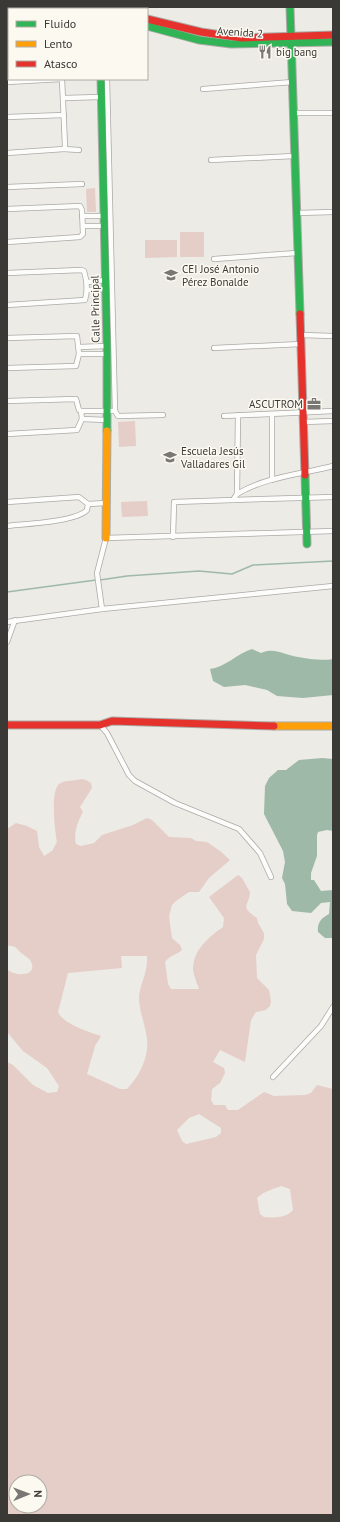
<svg xmlns="http://www.w3.org/2000/svg" width="340" height="1522" font-family="'PT Sans',sans-serif">
<style>
.green{fill:#e5cdc8;fill-rule:evenodd}
.water{fill:#9fb9a8}
.lines{fill:none;stroke-linecap:round;stroke-linejoin:round}
.stream{stroke:#9fb9a8;stroke-width:1.5}
.street-casing{stroke:#abaaa6;stroke-width:6}
.fast-casing{stroke:#abaaa6;stroke-width:9}
.slow-casing{stroke:#abaaa6;stroke-width:9}
.jam-casing{stroke:#abaaa6;stroke-width:9}
.street{stroke:#fcfcfb;stroke-width:4.5}
.fast{stroke:#30b455;stroke-width:7}
.slow{stroke:#ff9f0a;stroke-width:7}
.jam{stroke:#e5322d;stroke-width:7}
.labels{text-anchor:middle;stroke-width:3;stroke-linejoin:round;paint-order:stroke}
.street-label{font-size:11px;fill:#3a3936;stroke:#fcf9f1}
.poi-label{font-size:11px;fill:#3a3936;stroke:#fcf9f1;text-anchor:start}
</style>
<rect width="100%" height="100%" fill="#ecebe6"/>
<g class="green">
<path d="M 95,188 L 96,212 L 87,212 L 86,189 Z"/>
<rect x="180" y="232" width="24" height="25"/>
<path d="M 145,240 L 177,240 L 177,257 L 145,258 Z"/>
<path d="M 135,421 L 136,446 L 119,447 L 118,422 Z"/>
<path d="M 147,501 L 148,516 L 122,517 L 121,502 Z"/>
<path d="M 81,779 L 86,780 L 91,783 L 92,788 L 80,807 L 83,812 C 78,821 73,834 76,844 L 81,846 L 94,843 L 102,835 L 133,825 L 147,818 L 152,820 L 169,837 L 191,838 L 196,841 L 207,842 L 220,851 L 230,860 L 209,878 L 199,892 L 189,892 L 176,901 L 172,905 L 169,916 L 172,938 L 180,945 L 182,950 C 176,955 170,955 165,962 L 168,984 L 171,989 L 199,989 C 197,983 193,974 193,968 C 194,949 209,937 223,927 L 224,918 L 209,897 L 238,875 L 242,878 L 250,892 C 249,907 239,906 257,918 L 258,923 L 264,933 L 264,939 L 256,955 L 257,978 L 269,990 L 271,1001 L 270,1006 L 266,1010 L 256,1012 L 251,1020 L 245,1062 L 220,1050 L 213,1062 L 224,1068 L 225,1073 L 220,1083 L 212,1089 L 211,1100 L 214,1105 L 225,1105 L 228,1110 L 238,1110 L 264,1092 L 274,1096 L 305,1095 L 311,1093 L 317,1085 L 333,1089 L 333,1515 L 7,1515 L 7,1062 L 13,1065 L 33,1085 L 48,1093 L 57,1092 L 59,1086 L 47,1068 L 23,1051 L 7,1032 L 7,969 C 16,978 40,976 30,960 C 28,957 23,955 20,952 C 16,947 13,945 7,946 L 7,829 L 16,823 L 27,826 L 37,831 L 39,847 L 44,856 L 52,851 L 57,842 C 55,831 50,792 59,784 C 64,780 75,781 81,779 ZM 121,956 L 147,956 C 148,974 140,983 139,997 C 139,1010 144,1021 146,1033 C 151,1053 141,1075 127,1089 L 120,1089 L 87,1074 L 95,1046 L 101,1036 C 89,1032 63,1024 58,1012 L 68,973 L 122,968 ZM 199,1114 L 221,1128 L 221,1133 L 216,1137 L 186,1144 L 182,1141 L 177,1130 L 189,1118 ZM 281,1186 L 290,1189 L 293,1210 C 286,1218 274,1218 264,1217 L 260,1214 L 257,1198 C 263,1192 273,1189 281,1186 ZM 16,1482 L 40,1482 L 40,1506 L 16,1506 Z"/>
</g>
<g class="water">
<path d="M 252,649 L 261,653 C 275,647 283,655 298,657 C 309,659 322,661 333,659 L 333,695 L 303,698 L 277,696 L 267,690 L 245,685 L 224,687 L 213,681 L 210,669 C 226,667 236,654 252,649 Z"/>
<path d="M 322,758 L 333,759 L 333,831 L 327,830 L 318,832 L 317,835 L 317,856 L 311,873 L 311,880 L 314,880 L 321,891 L 333,890 L 333,938 L 325,938 L 318,932 C 317,923 321,918 329,914 L 330,902 L 321,903 L 311,913 L 292,911 L 287,904 L 285,884 L 282,878 L 285,862 L 283,851 L 264,814 L 265,786 L 269,778 L 278,770 L 286,770 L 299,760 Z"/>
</g>
<g class="lines">
<g class="stream">
<path d="M 100,580 L 127,576 L 199,571 L 232,574 L 253,565 L 333,561"/>
<path d="M 7,592 L 96,580"/>
</g>
<g class="street-casing">
<g id="street">
<path d="M 107,7 L 107,9"/>
<path d="M 102,9 L 103,7"/>
<path d="M 7,12 L 9,12"/>
<path d="M 7,49 L 9,49"/>
<path d="M 107,79 L 115,411"/>
<path d="M 7,82 L 62,79"/>
<path d="M 203,89 L 293,82"/>
<path d="M 64,98 L 101,97"/>
<path d="M 294,113 L 333,113"/>
<path d="M 7,117 L 64,115"/>
<path d="M 64,149 L 79,150"/>
<path d="M 7,153 L 64,149 L 65,146 L 62,79"/>
<path d="M 211,160 L 294,156"/>
<path d="M 7,187 L 82,184"/>
<path d="M 7,209 L 80,206 L 82,210 L 83,234 L 80,237 L 7,242"/>
<path d="M 297,213 L 333,212"/>
<path d="M 82,216 L 105,216"/>
<path d="M 83,226 L 105,226"/>
<path d="M 214,259 L 297,253"/>
<path d="M 7,273 L 81,270 L 84,271 C 87,281 88,290 85,300 L 7,305"/>
<path d="M 87,282 L 106,280"/>
<path d="M 87,290 L 106,289"/>
<path d="M 301,335 L 333,336"/>
<path d="M 7,338 L 77,336 L 79,354 L 76,366 L 7,368"/>
<path d="M 79,347 L 107,346"/>
<path d="M 214,348 L 301,344"/>
<path d="M 79,354 L 107,354"/>
<path d="M 7,401 L 76,399 L 79,410 L 81,411 L 82,419 L 77,430 L 7,434"/>
<path d="M 81,411 L 115,411 L 118,416 L 163,415"/>
<path d="M 272,414 L 272,480"/>
<path d="M 224,416 L 333,411"/>
<path d="M 82,419 L 107,420"/>
<path d="M 303,422 L 333,421"/>
<path d="M 237,494 C 265,477 302,474 333,466"/>
<path d="M 233,500 L 333,497"/>
<path d="M 7,502 L 79,497 L 88,504 L 87,510 C 76,522 24,524 7,526"/>
<path d="M 88,504 L 106,503"/>
<path d="M 173,537 L 174,502 L 233,500 L 237,494 L 238,415"/>
<path d="M 102,609 L 97,573 L 106,538 L 333,531"/>
<path d="M 7,622 L 102,609 L 333,586"/>
<path d="M 7,642 L 15,620"/>
<path d="M 100,725 L 107,733 L 129,775 L 135,781 L 175,803 L 239,829 L 260,853 L 271,877"/>
<path d="M 273,1077 L 321,1026 L 333,1007"/>
</g>
</g>
<g class="fast-casing">
<g id="fast">
<path d="M 75,7 L 83,9"/>
<path d="M 111,7 L 117,9"/>
<path d="M 290,7 L 300,314"/>
<path d="M 147,26 L 199,40 L 231,44 L 333,42"/>
<path d="M 101,79 L 107,346 L 107,431"/>
<path d="M 305,475 L 307,544"/>
</g>
</g>
<g class="slow-casing">
<g id="slow">
<path d="M 106,538 L 107,431"/>
<path d="M 274,726 L 333,726"/>
</g>
</g>
<g class="jam-casing">
<g id="jam">
<path d="M 147,19 L 201,32 L 242,38 L 333,35"/>
<path d="M 300,314 L 305,475"/>
<path d="M 7,725 L 100,725 L 112,721 L 274,726"/>
</g>
</g>
<use href="#street" class="street"/>
<use href="#fast" class="fast"/>
<use href="#slow" class="slow"/>
<use href="#jam" class="jam"/>
</g>
<defs>
<g id="restaurant-bare" transform="scale(1.08)"><path d="M-5-6h1v4h1v-4h1v4h1v-4h1v5L-1.5 .5V6h-2V.5L-5-1ZM5-6V6H3V1.5H1.5Q1.5-4 5-6Z" fill="#787774" stroke="#fcf9f1" stroke-width="2.5" paint-order="stroke"/></g>
<g id="school-bare" transform="scale(1.08)"><path d="M0-5L7-2L0 1L-7-2ZM-4 1L0 2.5L4 1V4Q0 6-4 4Z" fill="#787774" stroke="#fcf9f1" stroke-width="2.5" paint-order="stroke"/></g>
<g id="office-bare" transform="scale(1.08)"><path d="M-6-3h4V-5.5h4V-3h4V5H-6ZM-1-4.5V-3h2v-1.5ZM-6 0V1H6V0Z" fill="#787774" stroke="#fcf9f1" stroke-width="2.5" paint-order="stroke"/></g>
</defs>
<g fill-rule="evenodd">
<use href="#restaurant-bare" x="265" y="52"/>
<use href="#school-bare" x="171" y="275"/>
<use href="#office-bare" x="314" y="404"/>
<use href="#school-bare" x="170" y="457"/>
</g>
<g class="labels">
<g class="street-label">
<text transform="translate(240 32) rotate(4)" y="4">Avenida 2</text>
<text transform="translate(95 309) rotate(-91)" y="4">Calle Principal</text>
</g>
<g class="poi-label">
<text x="276" y="56">big bang</text>
<text x="182" y="273">CEI José Antonio<tspan x="182" dy="13">Pérez Bonalde</tspan></text>
<text x="303" y="408" text-anchor="end">ASCUTROM</text>
<text x="181" y="455">Escuela Jesús<tspan x="181" dy="13">Valladares Gil</tspan></text>
</g>
</g>
<rect width="340" height="1522" fill="none" stroke="#3a3936" stroke-width="16"/>
<rect x="8" y="8" width="140" height="72" fill="#fcf9f1" stroke="#aeaca6"/>
<rect x="16" y="21" width="20" height="6" fill="#30b455" stroke="#aeaca6"/>
<text x="44" y="28" font-size="12" fill="#3a3936">Fluido</text>
<rect x="16" y="41" width="20" height="6" fill="#ff9f0a" stroke="#aeaca6"/>
<text x="44" y="48" font-size="12" fill="#3a3936">Lento</text>
<rect x="16" y="61" width="20" height="6" fill="#e5322d" stroke="#aeaca6"/>
<text x="44" y="68" font-size="12" fill="#3a3936">Atasco</text>
<g transform="translate(28 1494) rotate(89)"><circle r="19" fill="#fcf9f1" stroke="#aeaca6"/>
<path d="M0-3L7 15L0 10L-7 15Z" fill="#787774"/>
<text y="-6" font-size="11" font-weight="bold" text-anchor="middle" fill="#3a3936">N</text>
</g>
</svg>
